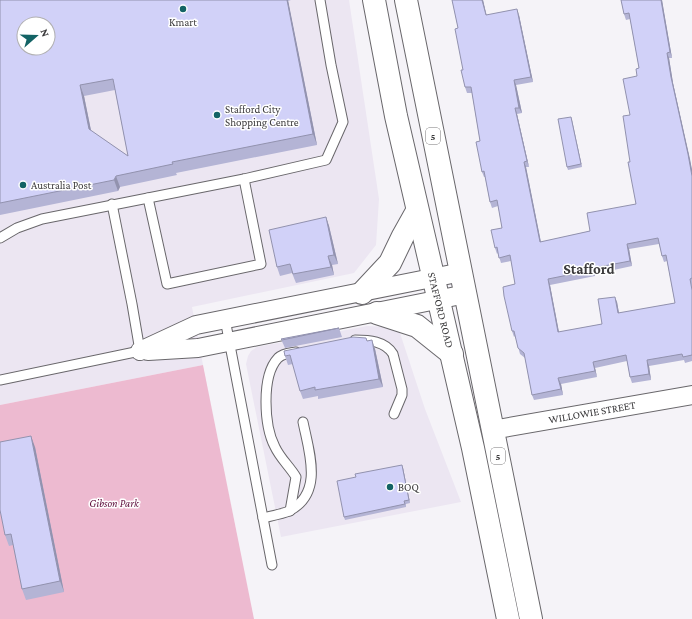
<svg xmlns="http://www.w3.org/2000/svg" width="692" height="619" font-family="'Crimson Pro',serif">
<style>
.built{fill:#ece6f2;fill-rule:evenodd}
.green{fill:#edbad0}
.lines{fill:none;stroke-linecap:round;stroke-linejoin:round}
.service-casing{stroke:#69676b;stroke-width:11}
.minor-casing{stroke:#69676b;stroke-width:20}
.trunk-casing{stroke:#69676b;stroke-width:24}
.service{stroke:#fff;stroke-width:9}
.minor{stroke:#fff;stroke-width:18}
.trunk{stroke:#fff;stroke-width:22}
.wall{fill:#b4b4d5;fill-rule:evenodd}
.shaded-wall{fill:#9292ae}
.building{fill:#d1d1f8;stroke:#9292ae;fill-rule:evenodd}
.poi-dot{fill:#136365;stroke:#fff;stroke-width:1.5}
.labels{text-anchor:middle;stroke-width:3;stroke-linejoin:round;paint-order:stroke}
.shield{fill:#fff;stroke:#767576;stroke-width:1}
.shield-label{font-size:10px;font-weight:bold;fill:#3b3a3c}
.poi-label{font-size:11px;fill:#3b3a3c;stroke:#fff;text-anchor:start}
.street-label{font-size:11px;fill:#3b3a3c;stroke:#fff}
.park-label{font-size:11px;font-style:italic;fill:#5f103d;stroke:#fff}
.district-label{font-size:15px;font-weight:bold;fill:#3b3a3c;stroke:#fff}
</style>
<rect width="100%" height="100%" fill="#f5f3f8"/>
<g class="built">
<path d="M 0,0 L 349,0 L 379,199 L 376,245 L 354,273 L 192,307 L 203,365 L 0,405 ZM 24,24 L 48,24 L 48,48 L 24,48 Z"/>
<path d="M 367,326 L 387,327 L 399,330 L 425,409 L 461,502 L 281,537 L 246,364 L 248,356 L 251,351 L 257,347 Z"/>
</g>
<path class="green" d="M 203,365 L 254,619 L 0,619 L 0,405 Z"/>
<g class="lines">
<g class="service-casing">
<g id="service">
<path d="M 148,198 L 167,284 L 261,264 L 244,179"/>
<path d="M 0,238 L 17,228 L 42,219 L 244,179 L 326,160 L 343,122 L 331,65 L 320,0"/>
<path d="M 225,319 L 272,565"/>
<path d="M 355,340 C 369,340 385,341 393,354 L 402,389 L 402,395 L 394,414"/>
<path d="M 0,380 L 140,351 L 132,304 L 112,204"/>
<path d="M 290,511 L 296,477 C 290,467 280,458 275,447 C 264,426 261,376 278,358 C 283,353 290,353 296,352"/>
<path d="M 263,518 C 271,516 282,514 289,511 C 324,493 309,452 303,422"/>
</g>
</g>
<g class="minor-casing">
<g id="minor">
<path d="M 140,351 L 196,325 L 462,272"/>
<path d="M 148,351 L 198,348 L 466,294"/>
<path d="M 492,430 L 692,395"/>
</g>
</g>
<g class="trunk-casing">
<g id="trunk">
<path d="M 374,0 L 396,116 L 473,448 L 508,619"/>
<path d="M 406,0 L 531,619"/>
<path d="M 362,293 L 390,263 L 403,236 L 417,211"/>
<path d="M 377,313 L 417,326 L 452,354"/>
</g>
</g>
<use href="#service" class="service"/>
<use href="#minor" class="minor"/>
<use href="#trunk" class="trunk"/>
</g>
<g class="wall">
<path d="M 0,0 L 291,0 L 288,1 L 317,145 L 176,173 L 177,175 L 120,187 L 118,191 L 0,215 ZM 115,90 L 128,156 L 91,131 L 84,96 Z"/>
<path d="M 452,0 L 483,0 L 486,15 L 519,15 L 533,82 L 516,85 L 522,113 L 517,114 L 529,167 L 526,167 L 541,242 L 590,231 L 636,204 L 630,162 L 630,115 L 639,68 L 630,19 L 626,20 L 624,14 L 621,0 L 662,0 L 672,58 L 669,58 L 673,83 L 692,170 L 692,361 L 685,363 L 684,360 L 649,366 L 651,380 L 632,383 L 630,377 L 627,361 L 595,368 L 597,377 L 561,384 L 563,395 L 534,400 L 532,395 L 525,358 L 520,354 L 515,336 L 514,337 L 512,331 L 515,284 L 511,261 L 501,263 L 498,253 L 497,254 L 495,248 L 502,228 L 498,206 L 492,208 L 490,202 L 485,177 L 484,177 L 482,172 L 480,141 L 472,93 L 467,93 L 465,87 L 458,28 ZM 659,244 L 662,256 L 664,262 L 667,261 L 675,303 L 619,313 L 617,302 L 602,324 L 559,332 L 550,285 L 595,276 L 595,274 L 632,266 L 629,249 Z"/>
<path d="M 571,117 L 582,167 L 568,170 L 567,167 Z"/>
<path d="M 326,217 L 329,226 L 338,264 L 332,265 L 334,275 L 296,283 L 292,273 L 280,276 L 277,267 Z"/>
<path d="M 339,328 L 342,337 L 285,348 L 281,339 Z"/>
<path d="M 366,338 L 367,341 L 375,349 L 383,387 L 318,399 L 318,396 L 303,399 L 300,391 L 293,364 L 288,365 L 285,356 Z"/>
<path d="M 35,447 L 64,592 L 26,600 L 22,589 L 13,545 L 9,546 L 5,535 Z"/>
<path d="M 403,468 L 410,503 L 406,504 L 406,507 L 345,520 L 344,517 Z"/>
</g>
<g class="shaded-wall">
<path d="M 287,0 L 288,0 L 317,145 L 313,134 Z"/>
<path d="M 482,0 L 483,0 L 488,21 L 486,15 Z"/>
<path d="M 661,0 L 662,0 L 664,12 L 672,58 L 670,52 Z"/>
<path d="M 517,9 L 519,15 L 533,82 L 531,77 Z"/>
<path d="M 667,53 L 669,58 L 673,83 L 690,159 L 692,170 L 692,176 L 671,77 Z"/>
<path d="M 514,80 L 516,85 L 522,113 L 519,108 Z"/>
<path d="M 80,85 L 84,96 L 93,140 L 89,129 Z"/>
<path d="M 515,108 L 517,114 L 529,167 L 527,161 Z"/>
<path d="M 571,117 L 572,120 L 582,167 L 581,164 Z"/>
<path d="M 524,162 L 526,167 L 542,248 L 540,242 Z"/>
<path d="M 116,176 L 120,187 L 118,191 L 114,180 Z"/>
<path d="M 326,217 L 329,226 L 338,264 L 334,255 Z"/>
<path d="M 627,244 L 629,249 L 632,266 L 630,261 Z"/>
<path d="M 328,256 L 332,265 L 334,275 L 331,267 Z"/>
<path d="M 548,279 L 550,285 L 560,338 L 558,332 Z"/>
<path d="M 615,297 L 617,302 L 620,319 L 618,313 Z"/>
<path d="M 372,340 L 375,349 L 383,387 L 379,379 Z"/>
<path d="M 647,360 L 649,366 L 651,380 L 649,374 Z"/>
<path d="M 593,362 L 595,368 L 597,377 L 595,371 Z"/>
<path d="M 558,378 L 561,384 L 563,395 L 561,389 Z"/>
<path d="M 31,436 L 35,447 L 64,592 L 60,581 Z"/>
<path d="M 402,465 L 403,468 L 410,503 L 409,500 Z"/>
</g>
<g class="building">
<path d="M 0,0 L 287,0 L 313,134 L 172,162 L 173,164 L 116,176 L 114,180 L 0,203 ZM 24,24 L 48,24 L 48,48 L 24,48 ZM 113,79 L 128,156 L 89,129 L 80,85 Z"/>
<path d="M 452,0 L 482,0 L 486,15 L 517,9 L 531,77 L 514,80 L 519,108 L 515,108 L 527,161 L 524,162 L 540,242 L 590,231 L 587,213 L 636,204 L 628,162 L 630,162 L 623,116 L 630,115 L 623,79 L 637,76 L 636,69 L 639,68 L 629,13 L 624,14 L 621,0 L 661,0 L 670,52 L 667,53 L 671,77 L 688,154 L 692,176 L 692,278 L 690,279 L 692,290 L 692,355 L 683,357 L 682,354 L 647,360 L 649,374 L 630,377 L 626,355 L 593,362 L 595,371 L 558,378 L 561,389 L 532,395 L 524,353 L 518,348 L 514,331 L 512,331 L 504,296 L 503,287 L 515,284 L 510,255 L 499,258 L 497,247 L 495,248 L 491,230 L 502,228 L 497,200 L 490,202 L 484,171 L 482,172 L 476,142 L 480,141 L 471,87 L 465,87 L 461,70 L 463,70 L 455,29 L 458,28 ZM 658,238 L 662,256 L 666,255 L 675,303 L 618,313 L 615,297 L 598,299 L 602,324 L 558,332 L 548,279 L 593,270 L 593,268 L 630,261 L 627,244 Z"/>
<path d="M 571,117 L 581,164 L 567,167 L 558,119 Z"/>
<path d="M 326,217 L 334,255 L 328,256 L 331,267 L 293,274 L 290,264 L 277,267 L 269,230 Z"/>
<path d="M 339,328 L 282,340 L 281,339 Z"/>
<path d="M 353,337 L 366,338 L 367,341 L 372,340 L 379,379 L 315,390 L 315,387 L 300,391 L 290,355 L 285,356 L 284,351 Z"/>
<path d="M 31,436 L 60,581 L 22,589 L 11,534 L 5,535 L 0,510 L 0,442 Z"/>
<path d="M 402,465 L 409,500 L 404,501 L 405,504 L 344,517 L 337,481 L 356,477 L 355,474 Z"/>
</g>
<g class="poi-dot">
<circle cx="183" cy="9" r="4"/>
<circle cx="217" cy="115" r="4"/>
<circle cx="23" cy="185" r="4"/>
<circle cx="390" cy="487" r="4"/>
</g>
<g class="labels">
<g class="shield">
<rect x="426" y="128" width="14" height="16" rx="3"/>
<rect x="491" y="448" width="14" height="16" rx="3"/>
</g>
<g class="shield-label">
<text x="433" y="140">5</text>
<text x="498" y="460">5</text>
</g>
<g class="poi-label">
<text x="183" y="26" text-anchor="middle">Kmart</text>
<text x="225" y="113">Stafford City<tspan x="225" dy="13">Shopping Centre</tspan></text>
<text x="31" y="189">Australia Post</text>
<text x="398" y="491">BOQ</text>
</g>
<g class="street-label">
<text transform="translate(441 310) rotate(76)" y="4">STAFFORD ROAD</text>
<text transform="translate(592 412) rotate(-10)" y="4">WILLOWIE STREET</text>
</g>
<g class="park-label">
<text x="114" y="507">Gibson Park</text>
</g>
<g class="district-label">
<text x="589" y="274">Stafford</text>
</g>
</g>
<g transform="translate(36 36) rotate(70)"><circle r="19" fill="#ffffff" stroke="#b1b0b1"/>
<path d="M0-3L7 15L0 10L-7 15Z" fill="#136365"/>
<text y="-6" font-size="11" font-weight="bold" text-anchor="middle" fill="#3b3a3c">N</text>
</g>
</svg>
